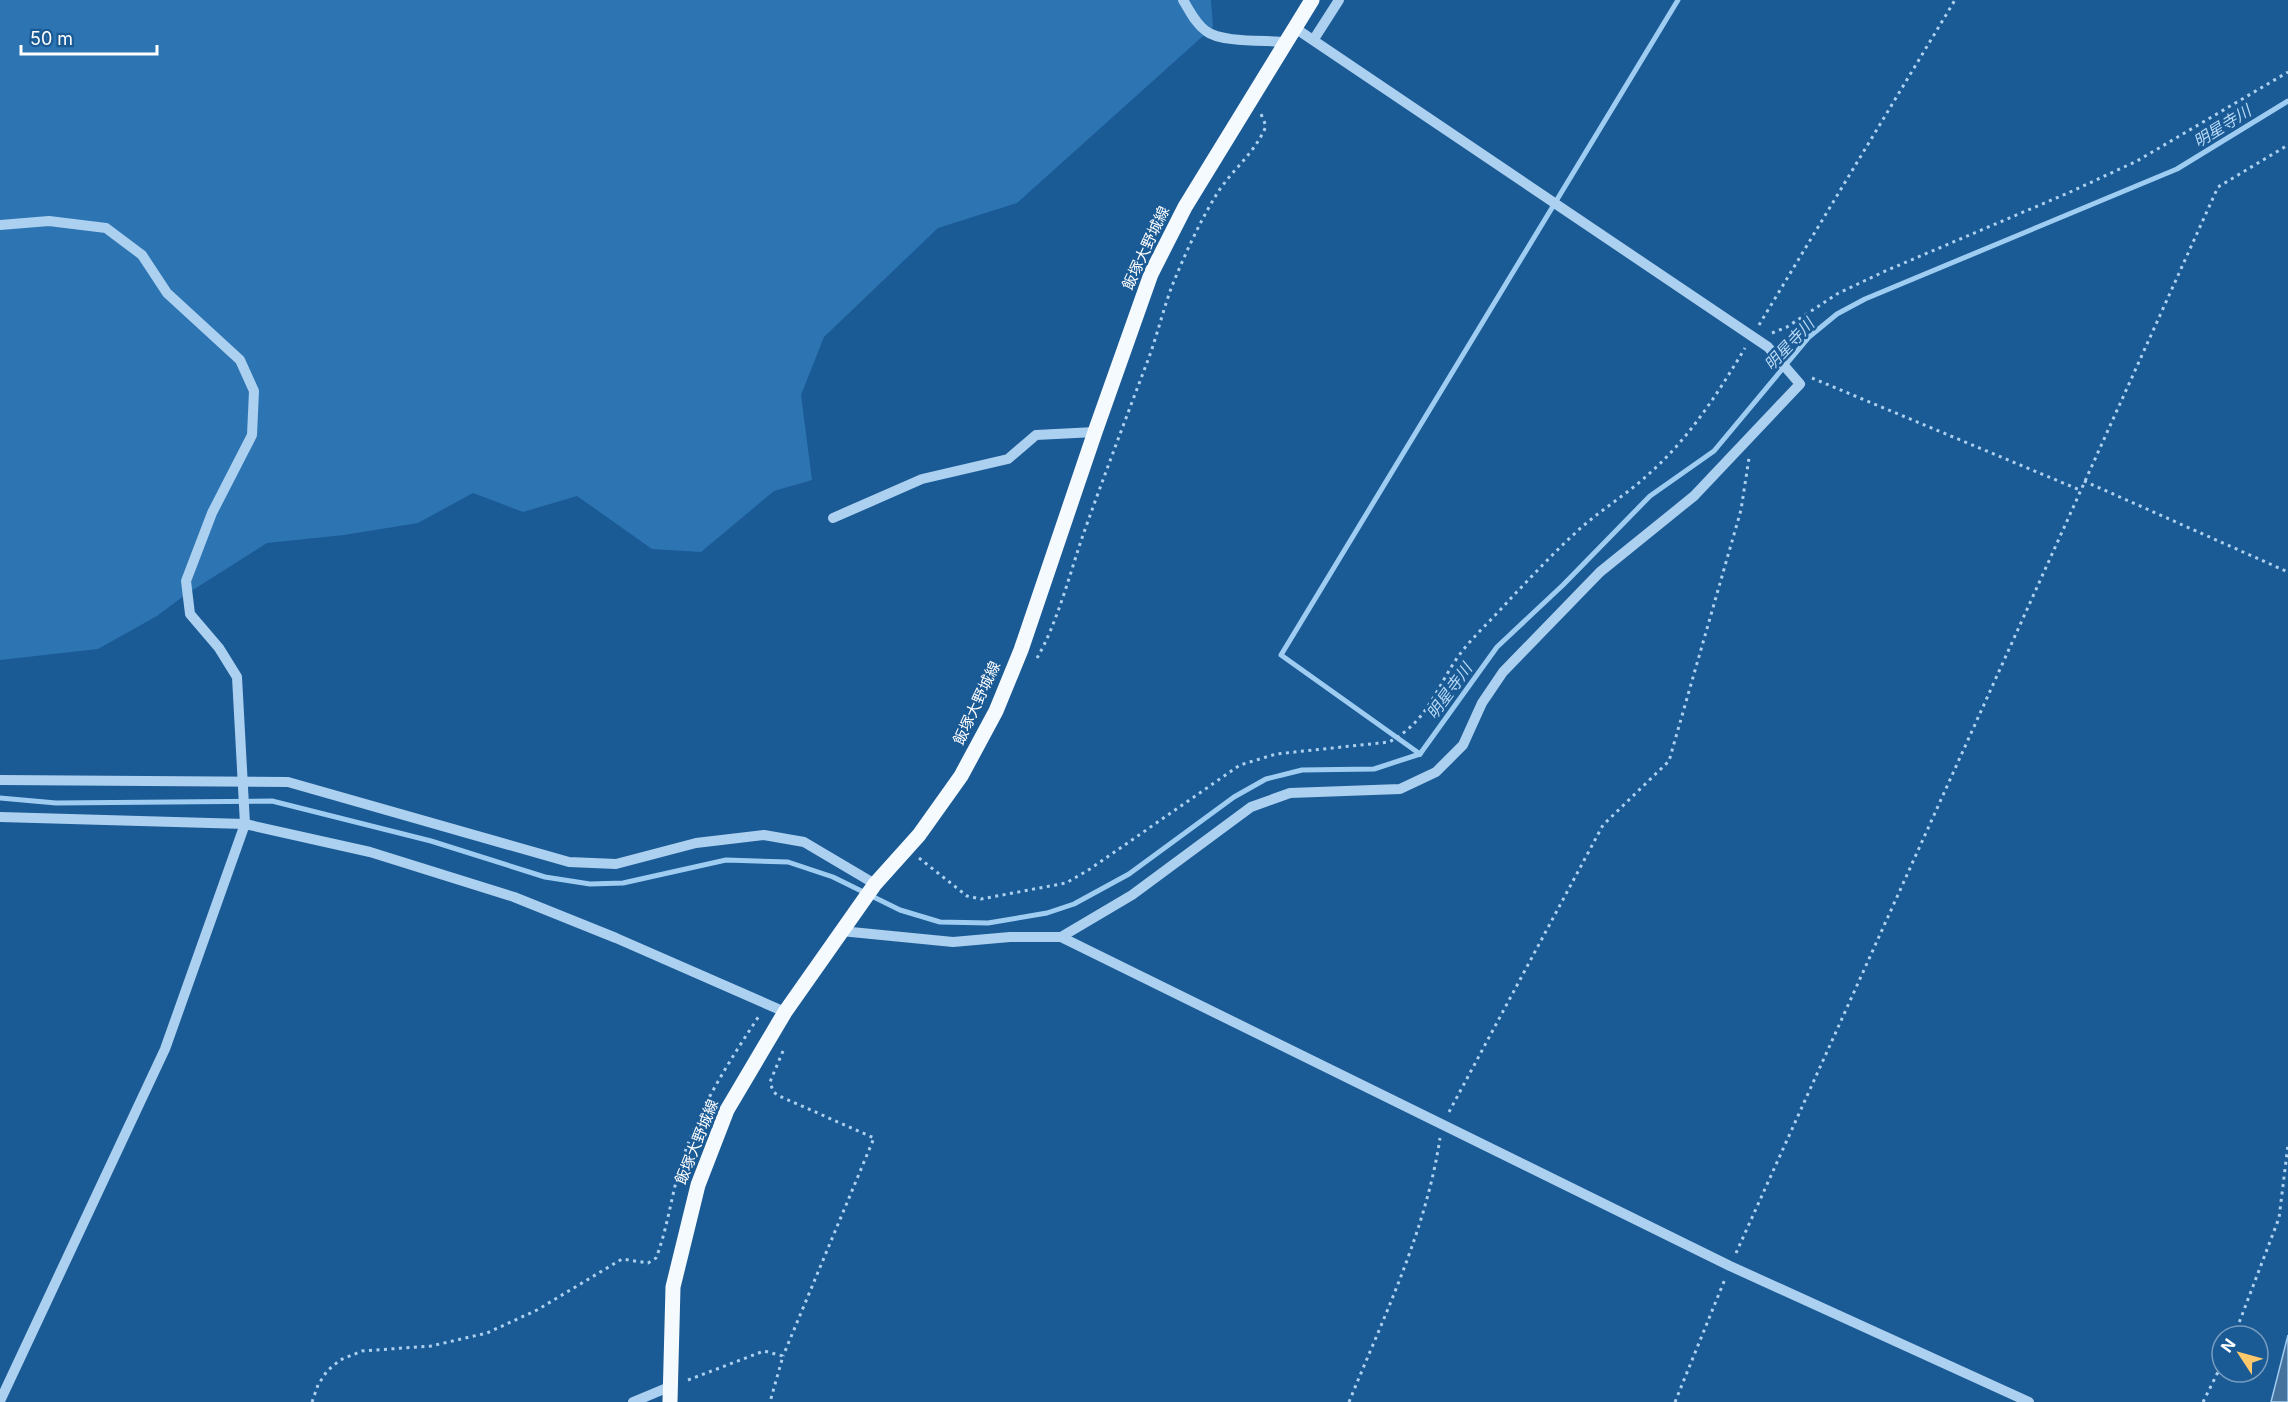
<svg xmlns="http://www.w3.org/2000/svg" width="2288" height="1402" font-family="Inter,'Noto Sans JP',sans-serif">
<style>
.green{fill:#2d74b3}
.water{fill:#46739d;stroke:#9fcdf2;stroke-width:1.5}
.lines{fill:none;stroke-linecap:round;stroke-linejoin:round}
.stream{stroke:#9fcdf2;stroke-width:5}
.path{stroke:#acd0f0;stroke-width:3;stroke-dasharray:3 4.5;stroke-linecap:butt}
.minor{stroke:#acd0f0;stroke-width:10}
.major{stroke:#f5faff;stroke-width:15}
.labels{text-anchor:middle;stroke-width:5;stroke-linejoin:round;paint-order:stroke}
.street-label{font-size:15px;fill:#fff;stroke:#1a5a95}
.water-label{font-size:16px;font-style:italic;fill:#b8daf7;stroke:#1a5a95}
</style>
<rect width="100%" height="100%" fill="#1a5a95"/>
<path class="green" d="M 0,0 L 1211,0 L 1213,27 L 1017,203 L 938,228 L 824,337 L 801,395 L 812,480 L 774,491 L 701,552 L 652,549 L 577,496 L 523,512 L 473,493 L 418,523 L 344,535 L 267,543 L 185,595 L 157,616 L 98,649 L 0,660 Z"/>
<path class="water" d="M 2288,1335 L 2288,1402 L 2271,1402 Z"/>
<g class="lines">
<g class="stream">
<path d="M 1420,754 L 1497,647 L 1563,585 L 1650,496 L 1714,451 L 1809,337 L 1837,314 L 1865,299 L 2177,169 L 2288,101"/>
<path d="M 1420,754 L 1281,655 L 1678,0"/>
<path d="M 0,798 L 56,803 L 272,801 L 431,841 L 545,877 L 590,884 L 623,883 L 726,860 L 788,862 L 833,877 L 900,910 L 940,922 L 988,923 L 1047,913 L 1074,904 L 1129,874 L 1234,797 L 1266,779 L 1302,770 L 1374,769 L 1420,754"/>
</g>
<g class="path">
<path d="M 1759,325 L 1955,0"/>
<path d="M 1772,333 L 1787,327 L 1837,294 L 1883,272 L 2068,193 L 2137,161 L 2288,72"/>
<path d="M 1812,378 L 2080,490"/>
<path d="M 2084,481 L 2288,572"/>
<path d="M 1037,658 C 1057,624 1070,573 1083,535 C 1104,476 1126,418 1148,360 C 1157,336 1163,310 1172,286 C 1185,254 1200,221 1218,192 C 1233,169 1255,153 1266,126 L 1261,114"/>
<path d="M 919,858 L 967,896 L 981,899 L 1066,883 L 1090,869 L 1240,765 L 1276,754 L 1389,742 C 1433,719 1438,678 1468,644 C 1482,628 1498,613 1512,597 C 1535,573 1558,548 1583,526 C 1605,507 1630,492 1651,472 C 1690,437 1718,393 1745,348"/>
<path d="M 783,1051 L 770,1082 L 773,1091 L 777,1095 L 874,1138 L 783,1356"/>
<path d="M 1449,1112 L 1603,825 L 1669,761 L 1741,510 L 1749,458"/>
<path d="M 1736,1253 L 2218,187 L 2288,145"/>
<path d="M 2234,1336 L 2279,1218 L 2288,1145"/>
<path d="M 688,1380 L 764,1351 L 783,1356 L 770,1402"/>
<path d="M 312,1402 L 318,1385 L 327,1371 L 340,1360 L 362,1351 L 431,1346 L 487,1333 L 537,1310 L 622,1259 L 648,1263 L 656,1258 C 669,1225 672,1188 684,1155 C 701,1105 730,1060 759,1016"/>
<path d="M 1349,1402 C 1384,1316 1426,1231 1440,1138"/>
<path d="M 1675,1402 L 1725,1279"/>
<path d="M 2203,1402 L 2222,1364"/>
</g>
<g class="minor">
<path d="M 1183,0 C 1190,11 1195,23 1206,31 C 1221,43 1266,40 1286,42"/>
<path d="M 1314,39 L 1339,0"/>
<path d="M 0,225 L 49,221 L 106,228 L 142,255 L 167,293 L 240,360 L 254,391 L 252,435 L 212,513 L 186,581 L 190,614 L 219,648 L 237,677 L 245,824 L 165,1049 L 0,1401"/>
<path d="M 833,518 L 922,479 L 1008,459 L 1036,435 L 1095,432"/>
<path d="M 0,780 L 288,782 L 569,862 L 616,864 L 696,843 L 764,835 L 804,842 L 875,884"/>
<path d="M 0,817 L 245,824 L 370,852 L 514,897 L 616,938 L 785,1012"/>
<path d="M 841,931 L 953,942 L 1010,937 L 1061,937 L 1730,1266 L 2029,1402"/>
<path d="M 1061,937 L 1132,895 L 1251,807 L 1290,793 L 1400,789 L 1436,772 L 1463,745 L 1482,703 L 1503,672 L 1600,572 L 1694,496 L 1800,384 L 1768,347 L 1295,28"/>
<path d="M 633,1402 L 669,1387"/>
</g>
<path class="major" d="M 670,1402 L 673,1287 L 698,1185 L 727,1110 L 785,1012 L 875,884 L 919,835 L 961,776 L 996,711 L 1021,650 L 1095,432 L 1151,274 L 1185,207 L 1312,0"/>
</g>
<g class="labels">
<g class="street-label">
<text transform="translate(1146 248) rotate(-65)" y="5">飯塚大野城線</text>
<text transform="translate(977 703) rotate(-65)" y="5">飯塚大野城線</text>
<text transform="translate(697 1142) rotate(-68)" y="5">飯塚大野城線</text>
</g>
<g class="water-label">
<text transform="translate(2222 126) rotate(-32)" y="6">明星寺川</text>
<text transform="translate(1789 344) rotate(-47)" y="6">明星寺川</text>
<text transform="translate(1449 691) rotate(-54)" y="6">明星寺川</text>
</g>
</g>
<g transform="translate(2240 1354) rotate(306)"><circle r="28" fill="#1a5a95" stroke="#769cbf" stroke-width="1.5"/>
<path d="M0-4.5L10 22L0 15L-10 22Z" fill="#ffc86b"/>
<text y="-9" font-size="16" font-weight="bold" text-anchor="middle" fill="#ffffff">N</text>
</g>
<path d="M21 45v9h136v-9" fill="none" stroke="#ffffff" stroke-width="3"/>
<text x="30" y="45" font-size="18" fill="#ffffff" stroke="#1a5a95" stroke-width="4.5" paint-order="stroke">50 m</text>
</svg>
